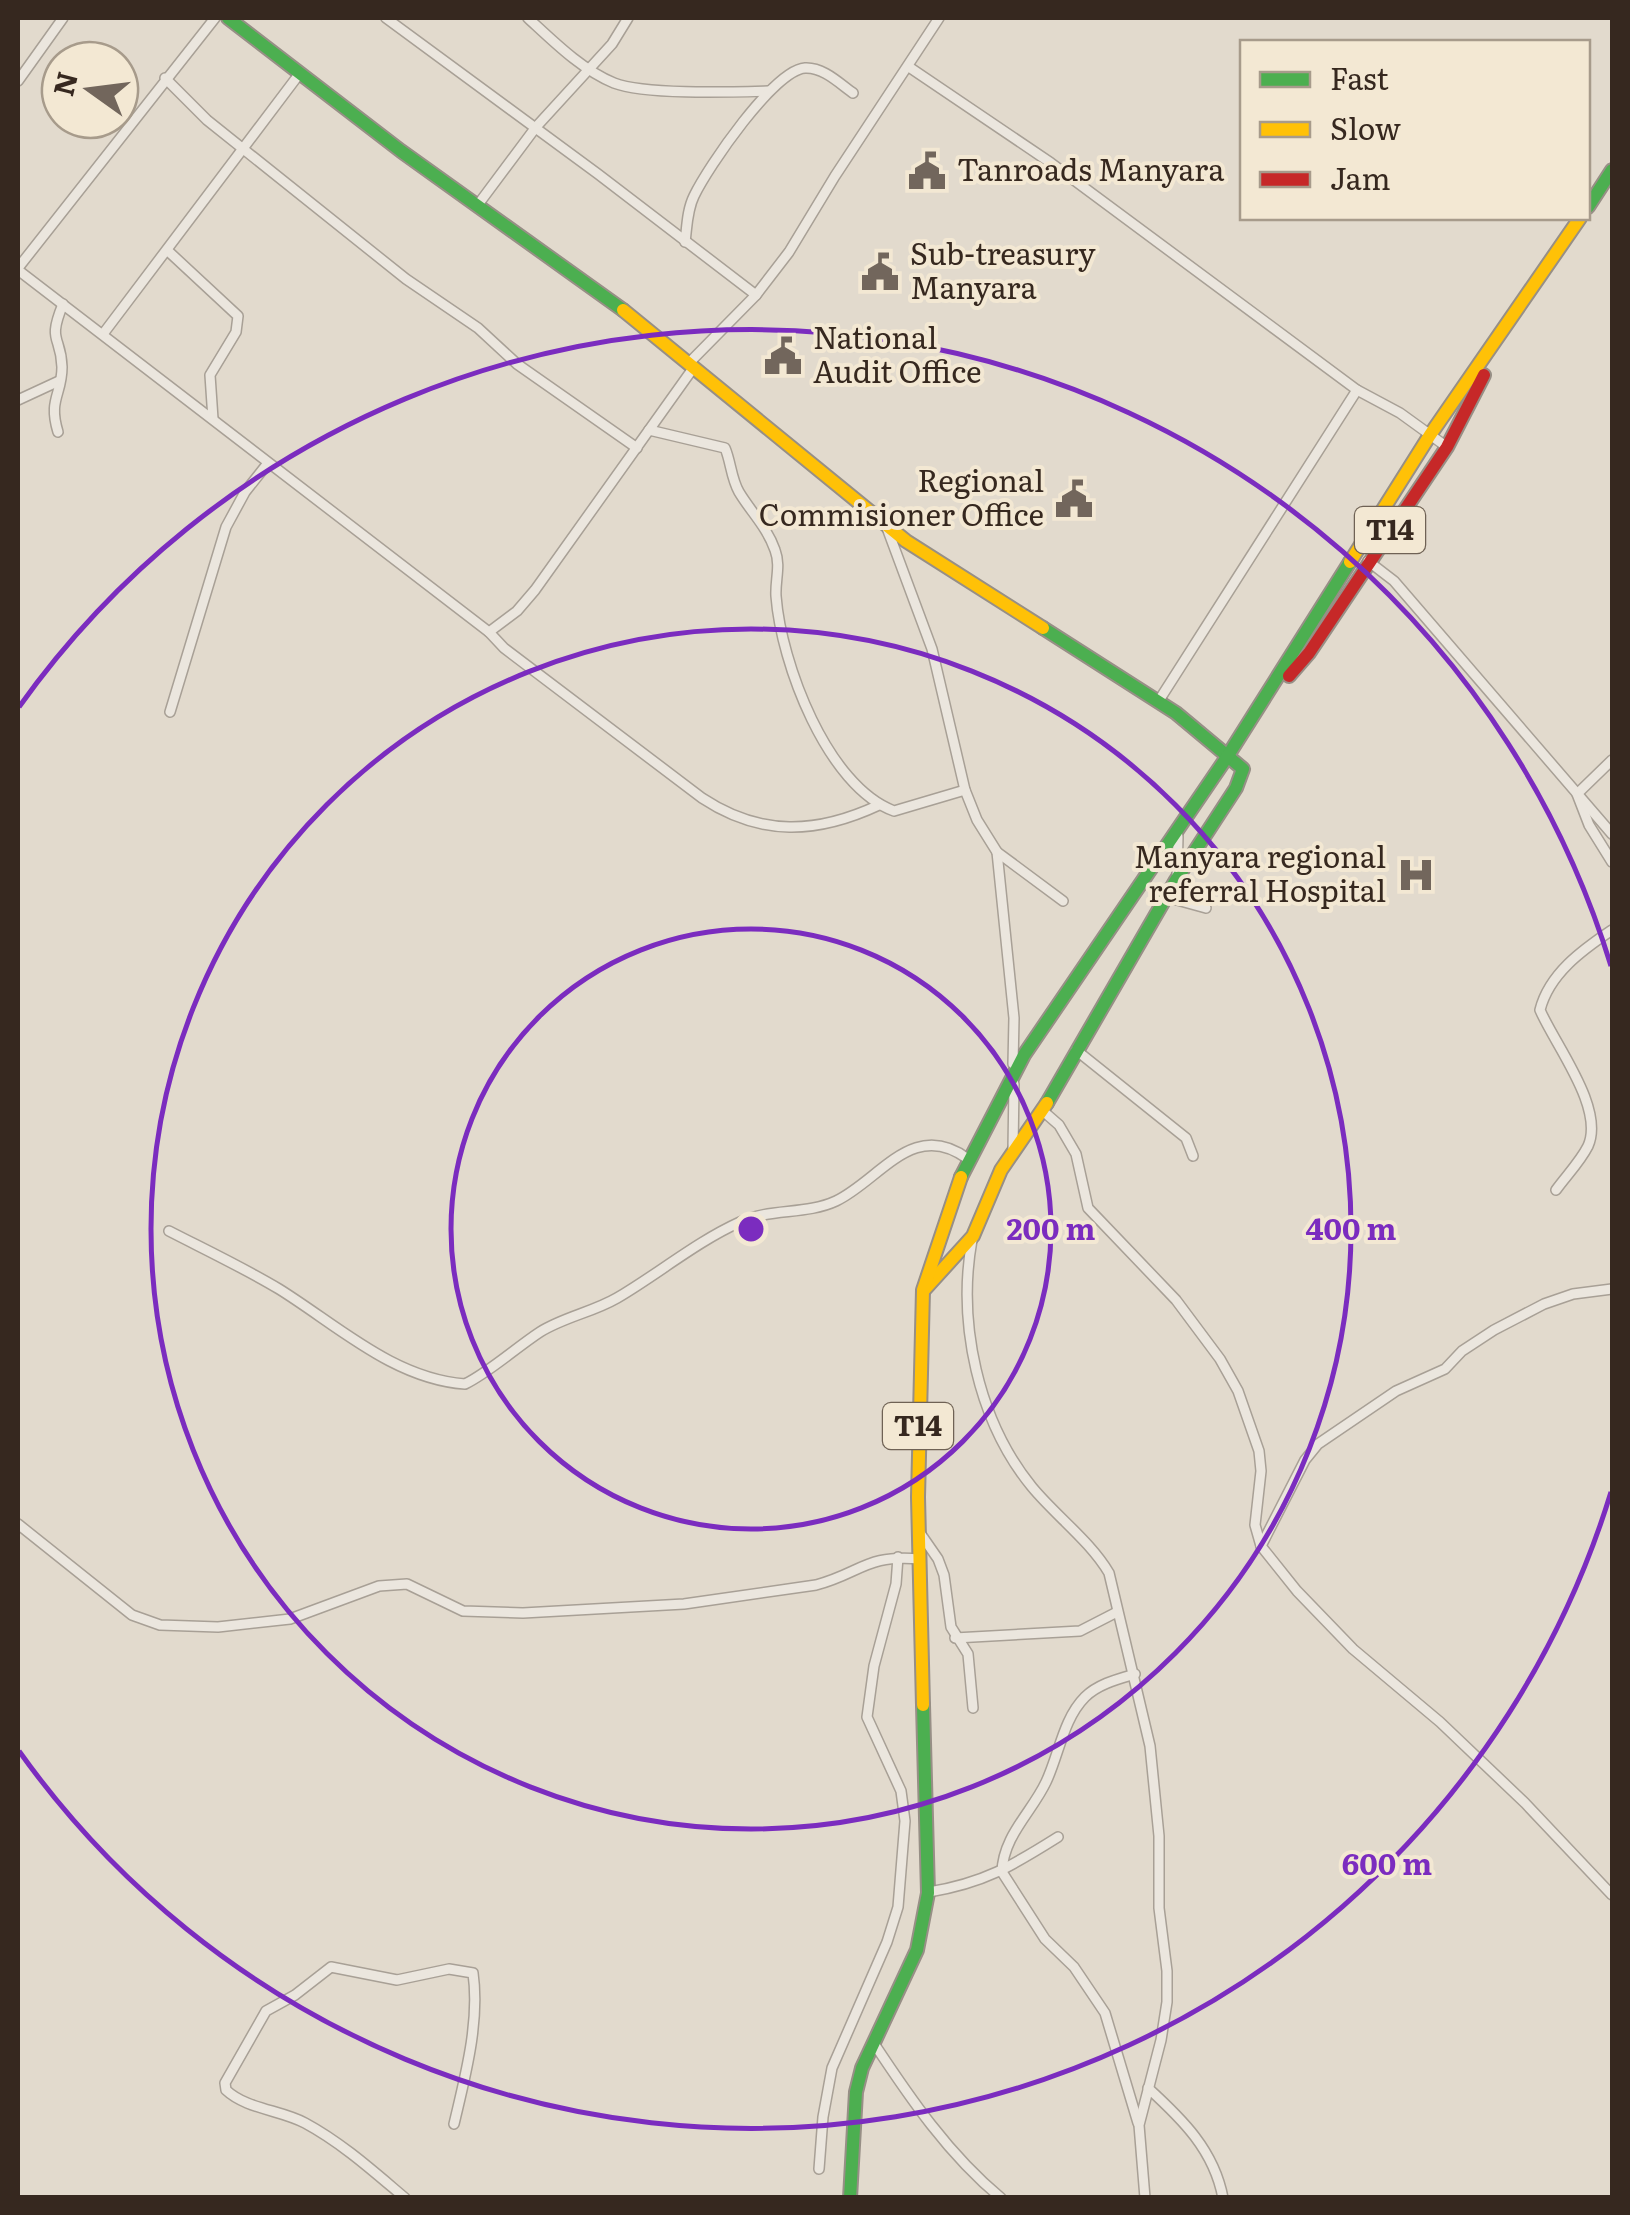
<svg xmlns="http://www.w3.org/2000/svg" width="1630" height="2215" font-family="Literata,serif">
<style>
.lines{fill:none;stroke-linecap:round;stroke-linejoin:round}
.street-casing{stroke:#a8a096;stroke-width:12}
.fast-casing{stroke:#978f86;stroke-width:16}
.slow-casing{stroke:#978f86;stroke-width:16}
.jam-casing{stroke:#978f86;stroke-width:16}
.street{stroke:#ebe6de;stroke-width:9}
.fast{stroke:#4caf50;stroke-width:12}
.slow{stroke:#ffc107;stroke-width:12}
.jam{stroke:#c62828;stroke-width:12}
.ring{fill:none;stroke:#7b2cbf;stroke-width:5}
.labels{text-anchor:middle;stroke-width:8;stroke-linejoin:round;paint-order:stroke}
.shield{fill:#f3e8d3;stroke:#6f6255;stroke-width:2.5}
.shield-label{font-size:28px;font-weight:bold;fill:#36281f}
.poi-label{font-size:30px;fill:#36281f;stroke:#f3e8d3;text-anchor:start}
.centre{fill:#7b2cbf;stroke:#f3e8d3;stroke-width:5}
.ring-label{font-size:30px;text-anchor:middle;font-weight:bold;fill:#7b2cbf;stroke:#f3e8d3;stroke-width:8;stroke-linejoin:round;paint-order:stroke}
</style>
<rect width="100%" height="100%" fill="#e2dacd"/>
<g class="lines">
<g class="street-casing">
<g id="street">
<path d="M 386,18 L 598,174 L 756,295"/>
<path d="M 528,18 C 553,41 582,70 614,83 C 645,95 732,92 768,91"/>
<path d="M 909,67 L 1051,163 L 1357,390 L 1400,413 L 1447,447"/>
<path d="M 165,78 L 207,120 L 406,279 L 478,328 L 517,364 L 637,448"/>
<path d="M 18,81 L 63,18"/>
<path d="M 477,206 L 536,127 L 612,44 L 628,18"/>
<path d="M 685,242 C 687,227 687,210 694,196 C 708,167 774,70 805,68 C 823,67 839,83 853,93"/>
<path d="M 167,250 L 238,316 L 236,332 L 210,375 L 213,419"/>
<path d="M 18,268 L 215,18"/>
<path d="M 18,270 L 489,632 L 517,611 L 535,590 L 694,367"/>
<path d="M 103,334 L 300,73"/>
<path d="M 690,362 L 756,295 L 789,252 L 835,176 L 939,18"/>
<path d="M 18,400 L 59,381"/>
<path d="M 649,430 L 725,448 C 731,462 731,478 739,492 C 751,512 767,527 775,550 C 781,566 775,580 776,596 C 781,663 827,786 894,811 L 965,790"/>
<path d="M 58,432 C 48,399 62,395 62,367 C 61,335 47,343 63,304"/>
<path d="M 887,528 L 932,649 L 965,790 L 977,820 L 997,852 L 1063,901"/>
<path d="M 1368,561 L 1394,581 L 1612,834"/>
<path d="M 489,632 L 504,648 L 702,798 C 761,837 817,834 879,805"/>
<path d="M 1158,702 L 1357,390"/>
<path d="M 170,712 L 226,527 L 245,492 L 268,463"/>
<path d="M 1612,760 L 1577,794 L 1589,825 L 1612,862"/>
<path d="M 997,852 L 1014,1018 L 1013,1064"/>
<path d="M 1177,876 L 1178,836"/>
<path d="M 1166,897 L 1206,908"/>
<path d="M 1076,1050 L 1186,1138 L 1193,1156"/>
<path d="M 1043,1111 L 1059,1125 L 1076,1154 L 1088,1208 L 1176,1300 L 1220,1359 L 1238,1391 L 1259,1451 L 1261,1471 L 1255,1525 L 1261,1546 L 1297,1591 L 1353,1649 L 1440,1722 L 1525,1803 L 1612,1895"/>
<path d="M 1013,1149 L 1014,1084"/>
<path d="M 1556,1190 C 1566,1176 1580,1162 1588,1146 C 1605,1108 1555,1045 1540,1010 C 1549,974 1582,950 1612,930"/>
<path d="M 169,1231 C 206,1250 244,1268 279,1289 C 337,1325 394,1379 465,1384 C 488,1373 517,1347 540,1332 C 564,1317 593,1312 617,1298 C 658,1274 696,1242 740,1222 C 770,1208 806,1215 836,1201 C 880,1180 913,1118 968,1159"/>
<path d="M 972,1240 C 957,1323 978,1421 1032,1487 C 1056,1516 1090,1541 1109,1573 L 1150,1746 L 1159,1836 L 1159,1908 L 1167,1971 L 1167,2002 L 1161,2040 L 1139,2125 L 1145,2198"/>
<path d="M 18,1524 L 132,1615 L 160,1625 L 218,1627 L 290,1619 L 379,1586 L 407,1584 L 463,1611 L 523,1613 L 684,1604 L 816,1585 C 861,1573 866,1554 920,1559"/>
<path d="M 920,1533 L 938,1559 L 944,1575 L 951,1627 L 968,1654 L 973,1708"/>
<path d="M 1261,1546 L 1305,1460 L 1318,1444 L 1396,1391 L 1445,1369 L 1462,1351 L 1494,1330 L 1544,1304 L 1573,1294 L 1612,1289"/>
<path d="M 955,1638 L 1080,1631 L 1117,1612"/>
<path d="M 1135,1674 C 1118,1679 1098,1684 1085,1697 C 1063,1719 1059,1755 1046,1782 C 1032,1812 1003,1836 1002,1872 L 1045,1939 L 1074,1967 L 1105,2013 L 1138,2123"/>
<path d="M 929,1892 C 984,1883 1012,1866 1058,1837"/>
<path d="M 873,2042 C 910,2098 948,2154 1001,2198"/>
<path d="M 1148,2088 C 1182,2119 1214,2150 1223,2198"/>
<path d="M 819,2169 L 823,2117 L 832,2068 L 887,1942 L 898,1907 L 905,1821 L 901,1791 L 867,1717 L 874,1666 L 896,1584 L 898,1557"/>
<path d="M 405,2198 C 373,2171 342,2143 305,2123 C 281,2110 246,2109 226,2090 L 225,2083 L 266,2011 L 295,1995 L 331,1967 L 397,1980 L 449,1969 L 473,1973 C 480,2022 465,2077 454,2124"/>
</g>
</g>
<g class="fast-casing">
<g id="fast">
<path d="M 228,18 L 401,151 L 623,310"/>
<path d="M 1588,207 L 1612,170"/>
<path d="M 1043,628 L 1176,713 L 1243,769 L 1236,788 L 1176,880 L 1047,1103"/>
<path d="M 961,1177 L 1024,1055 L 1227,757 L 1350,562"/>
<path d="M 850,2198 L 856,2092 L 862,2068 L 917,1950 L 928,1893 L 923,1705"/>
</g>
</g>
<g class="slow-casing">
<g id="slow">
<path d="M 623,310 L 906,541 L 1043,628"/>
<path d="M 1350,562 L 1430,435 L 1580,218"/>
<path d="M 925,1289 L 973,1236 L 1001,1170 L 1047,1103"/>
<path d="M 923,1705 L 918,1497 L 923,1290 L 961,1177"/>
</g>
</g>
<g class="jam-casing">
<path id="jam" d="M 1289,676 L 1309,653 L 1447,447 L 1484,375"/>
</g>
<use href="#street" class="street"/>
<use href="#fast" class="fast"/>
<use href="#slow" class="slow"/>
<use href="#jam" class="jam"/>
</g>
<g class="ring">
<circle cx="751" cy="1229" r="300"/>
<circle cx="751" cy="1229" r="600"/>
<path d="M1611 1492A899 899 0 0 1 19 1751M19 707A899 899 0 0 1 1611 966"/>
</g>
<defs>
<g id="civic-bare" transform="scale(3)"><path d="M-.6-6.5H3V-4.5H.6V-3L4-1V1h2V6H-6V1h2V-1L-.6-3ZM-1.2 2.5V6h2.4V2.5Z" fill="#72665c" stroke="#f3e8d3" stroke-width="2.5" paint-order="stroke"/></g>
<g id="hospital-bare" transform="scale(3)"><path d="M-5-5h3v3.5h4V-5h3V5h-3V1.5h-4V5h-3Z" fill="#72665c" stroke="#f3e8d3" stroke-width="2.5" paint-order="stroke"/></g>
</defs>
<g fill-rule="evenodd">
<use href="#civic-bare" x="927" y="171"/>
<use href="#civic-bare" x="880" y="272"/>
<use href="#civic-bare" x="783" y="356"/>
<use href="#civic-bare" x="1074" y="499"/>
<use href="#hospital-bare" x="1416" y="875"/>
</g>
<g class="labels">
<g class="shield">
<rect x="1355" y="507" width="70" height="46" rx="8"/>
<rect x="883" y="1403" width="70" height="46" rx="8"/>
</g>
<g class="shield-label">
<text x="1390" y="540">T14</text>
<text x="918" y="1436">T14</text>
</g>
<g class="poi-label">
<text x="957" y="181">Tanroads Manyara</text>
<text x="910" y="265">Sub-treasury<tspan x="910" dy="34">Manyara</tspan></text>
<text x="813" y="349">National<tspan x="813" dy="34">Audit Office</tspan></text>
<text x="1044" y="492" text-anchor="end">Regional<tspan x="1044" dy="34">Commisioner Office</tspan></text>
<text x="1386" y="868" text-anchor="end">Manyara regional<tspan x="1386" dy="34">referral Hospital</tspan></text>
</g>
</g>
<circle cx="751" cy="1229" r="15" class="centre"/>
<g class="ring-label">
<text x="1051" y="1240">200 m</text>
<text x="1351" y="1240">400 m</text>
<text x="1387" y="1875">600 m</text>
</g>
<rect width="1630" height="2215" fill="none" stroke="#36281f" stroke-width="40"/>
<rect x="1240" y="40" width="350" height="180" fill="#f3e8d3" stroke="#a79b8b" stroke-width="2.5"/>
<rect x="1260" y="72" width="50" height="15" fill="#4caf50" stroke="#a79b8b" stroke-width="2.5"/>
<text x="1330" y="90" font-size="30" fill="#36281f">Fast</text>
<rect x="1260" y="122" width="50" height="15" fill="#ffc107" stroke="#a79b8b" stroke-width="2.5"/>
<text x="1330" y="140" font-size="30" fill="#36281f">Slow</text>
<rect x="1260" y="172" width="50" height="15" fill="#c62828" stroke="#a79b8b" stroke-width="2.5"/>
<text x="1330" y="190" font-size="30" fill="#36281f">Jam</text>
<g transform="translate(90 90) rotate(284)"><circle r="48" fill="#f3e8d3" stroke="#a79b8b" stroke-width="2.5"/>
<path d="M0-8L18 38L0 25L-18 38Z" fill="#72665c"/>
<text y="-15" font-size="28" font-weight="bold" text-anchor="middle" fill="#36281f">N</text>
</g>
</svg>
